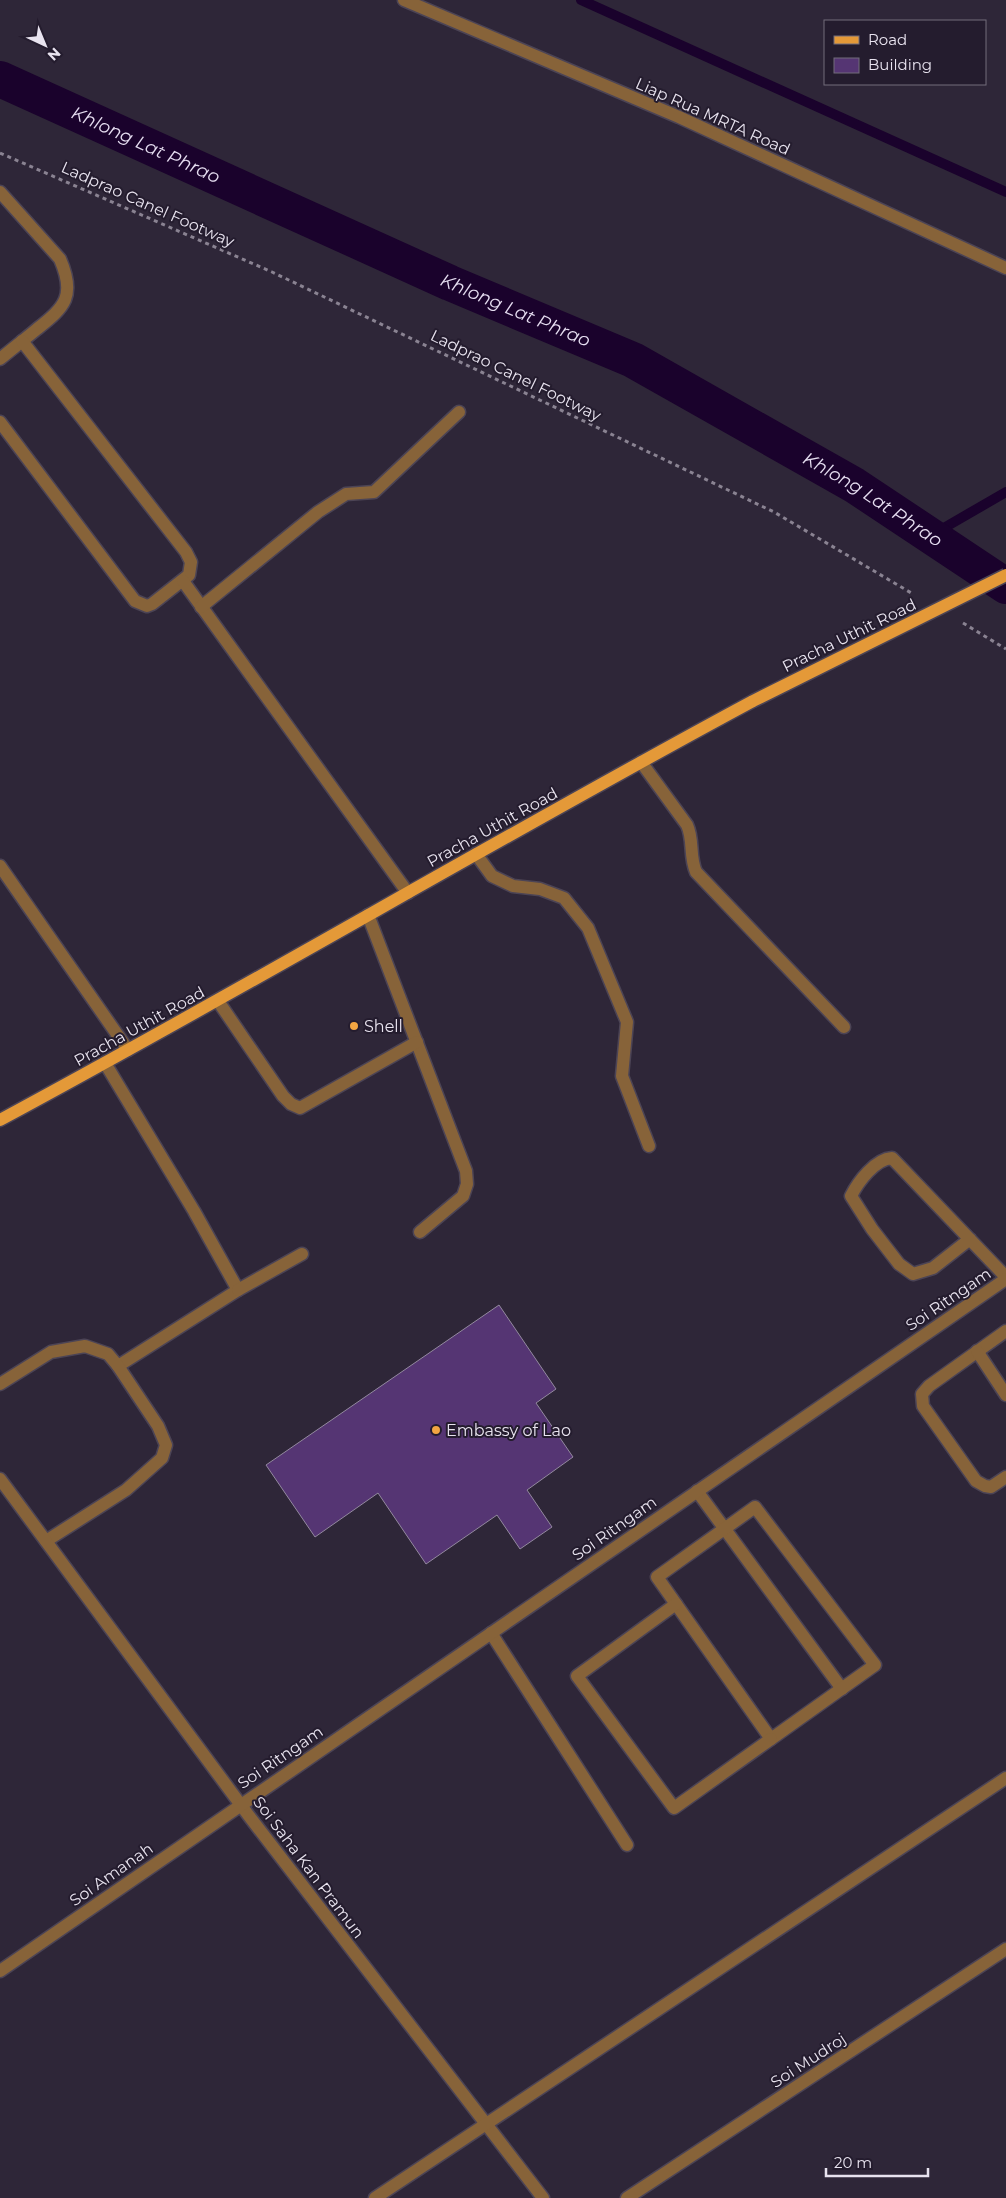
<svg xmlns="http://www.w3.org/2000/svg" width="1006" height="2198" font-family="Montserrat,sans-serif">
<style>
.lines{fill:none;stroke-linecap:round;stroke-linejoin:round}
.stream{stroke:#1a022c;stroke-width:10}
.canal{stroke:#1a022c;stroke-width:36}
.building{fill:#553573;stroke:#93899f}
.minor-casing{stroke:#4c4455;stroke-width:15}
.major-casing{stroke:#4c4455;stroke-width:15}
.path{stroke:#8a8392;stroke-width:3;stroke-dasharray:4 4;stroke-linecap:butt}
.minor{stroke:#876339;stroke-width:12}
.major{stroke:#e49938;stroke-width:12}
.major-bridge-casing{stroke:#4c4455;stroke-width:15;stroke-linecap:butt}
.major-bridge{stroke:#e49938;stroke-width:12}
.poi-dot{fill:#f2a542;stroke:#241c2e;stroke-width:2}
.labels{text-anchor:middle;stroke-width:4;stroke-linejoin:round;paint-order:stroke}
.street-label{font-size:16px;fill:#e8e3ef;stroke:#241c2e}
.poi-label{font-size:16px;fill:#e8e3ef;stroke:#241c2e;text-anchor:start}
.water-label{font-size:18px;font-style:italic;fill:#e6def1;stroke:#241c2e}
</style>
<rect width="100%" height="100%" fill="#2e2638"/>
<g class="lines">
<g class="stream">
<path d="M 581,0 L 1006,192"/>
<path d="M 930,536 L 1006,492"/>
</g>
<path class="canal" id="s1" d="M 0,79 L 450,283 L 633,360 L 854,485 L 1006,586"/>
</g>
<path class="building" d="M 499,1305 L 556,1389 L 536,1403 L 573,1457 L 527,1490 L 552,1527 L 520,1549 L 497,1515 L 426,1564 L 378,1493 L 315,1537 L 266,1465 Z"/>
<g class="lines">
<g class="minor-casing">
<g id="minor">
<path d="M 404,0 L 679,117 L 1006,268"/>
<path d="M 0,192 L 60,259 C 76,296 65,307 37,329 C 25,339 12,349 0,359"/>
<path d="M 0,422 L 135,601 L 147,606 L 152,604 L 189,575 L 191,562 L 186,552 L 22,341"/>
<path d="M 183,581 L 408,893"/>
<path d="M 201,607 L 318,512 L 346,494 L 374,492 L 459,412"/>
<path d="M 641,762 L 687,825 C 694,840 689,856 696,872 L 844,1027"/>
<path d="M 476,854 L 492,876 L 513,886 L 540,889 L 564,898 L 588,928 L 627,1022 L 622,1076 L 649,1146"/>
<path d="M 0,866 L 128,1050"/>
<path d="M 368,915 L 466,1171 L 467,1184 L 463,1196 L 420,1232"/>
<path d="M 218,1001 L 283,1096 L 291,1104 L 300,1108 L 417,1042"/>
<path d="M 105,1063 L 194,1211 L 238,1290 L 118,1366"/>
<path d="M 970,1239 L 933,1268 L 913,1274 L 899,1264 L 872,1229 L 851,1196 C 858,1182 875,1159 892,1158 L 1006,1277"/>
<path d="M 238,1290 L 302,1254"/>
<path d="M 1006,1331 L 929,1386 L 922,1394 L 923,1406 L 976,1481 L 985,1486 L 991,1487 L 1006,1477"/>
<path d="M 977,1351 L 1006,1395"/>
<path d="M 0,1384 L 51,1352 L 85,1346 L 108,1354 L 118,1366 L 158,1426 L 166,1445 L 162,1458 L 126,1490 L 46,1541"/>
<path d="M 0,1479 L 249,1816 L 543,2198"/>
<path d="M 697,1491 L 842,1689"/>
<path d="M 755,1507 L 875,1665 L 771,1739 L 657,1577 Z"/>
<path d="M 676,1604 L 577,1676 L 674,1808 L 771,1739"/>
<path d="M 491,1633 L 627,1845"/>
<path d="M 0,1971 L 1006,1279"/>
<path d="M 375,2198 L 1006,1778"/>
<path d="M 627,2198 L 1006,1949"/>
</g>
</g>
<g class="major-casing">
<path id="major" d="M 0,1120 C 253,984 500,837 753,701"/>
</g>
<g class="path">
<path d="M 0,153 L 272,272 L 774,512 L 913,594"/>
<path d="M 963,623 L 1006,649"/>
</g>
<use href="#minor" class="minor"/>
<use href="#major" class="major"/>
<g class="major-bridge-casing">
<path id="major-bridge" d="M 753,701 L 1006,575"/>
</g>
<use href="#major-bridge" class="major-bridge"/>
</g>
<g class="poi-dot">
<circle cx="354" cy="1026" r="5"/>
<circle cx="436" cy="1430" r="5"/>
</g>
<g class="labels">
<g class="street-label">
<text transform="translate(713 116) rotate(24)" y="6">Liap Rua MRTA Road</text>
<text transform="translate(148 204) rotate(24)" y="6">Ladprao Canel Footway</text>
<text transform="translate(516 375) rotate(26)" y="6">Ladprao Canel Footway</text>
<text transform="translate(849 635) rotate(-26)" y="6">Pracha Uthit Road</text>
<text transform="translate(492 827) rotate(-29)" y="6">Pracha Uthit Road</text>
<text transform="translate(139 1026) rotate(-29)" y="6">Pracha Uthit Road</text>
<text transform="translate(948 1299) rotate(-34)" y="6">Soi Ritngam</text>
<text transform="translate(614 1528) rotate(-35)" y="6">Soi Ritngam</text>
<text transform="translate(280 1757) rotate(-34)" y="6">Soi Ritngam</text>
<text transform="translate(309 1867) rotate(53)" y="6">Soi Saha Kan Pramun</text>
<text transform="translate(111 1874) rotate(-35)" y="6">Soi Amanah</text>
<text transform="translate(808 2060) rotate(-33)" y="6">Soi Mudroj</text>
</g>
<g class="poi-label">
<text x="364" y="1032">Shell</text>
<text x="446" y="1436">Embassy of Lao</text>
</g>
<g class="water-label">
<text dy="6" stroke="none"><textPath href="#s1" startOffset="160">Khlong Lat Phrao</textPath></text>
<text dy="6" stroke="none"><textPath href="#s1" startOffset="565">Khlong Lat Phrao</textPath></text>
<text dy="6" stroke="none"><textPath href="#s1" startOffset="970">Khlong Lat Phrao</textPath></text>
</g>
</g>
<rect x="824" y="20" width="162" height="65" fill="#241c2e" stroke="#726c7b"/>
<rect x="834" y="36" width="25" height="8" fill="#e49938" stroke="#726c7b"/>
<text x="868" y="45" font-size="15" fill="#e8e3ef">Road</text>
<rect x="834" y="58" width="25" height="15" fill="#553573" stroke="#726c7b"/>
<text x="868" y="70" font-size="15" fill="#e8e3ef">Building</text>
<g transform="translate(45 45) rotate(136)" stroke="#241c2e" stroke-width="4" paint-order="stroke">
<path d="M0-4L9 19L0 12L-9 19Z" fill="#e8e3ef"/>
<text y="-8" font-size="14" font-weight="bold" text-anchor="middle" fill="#e8e3ef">N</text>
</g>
<path d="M826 2168v8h102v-8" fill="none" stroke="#e8e3ef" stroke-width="2.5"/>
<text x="834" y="2168" font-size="15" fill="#e8e3ef" stroke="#241c2e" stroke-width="4" paint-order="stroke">20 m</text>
</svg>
